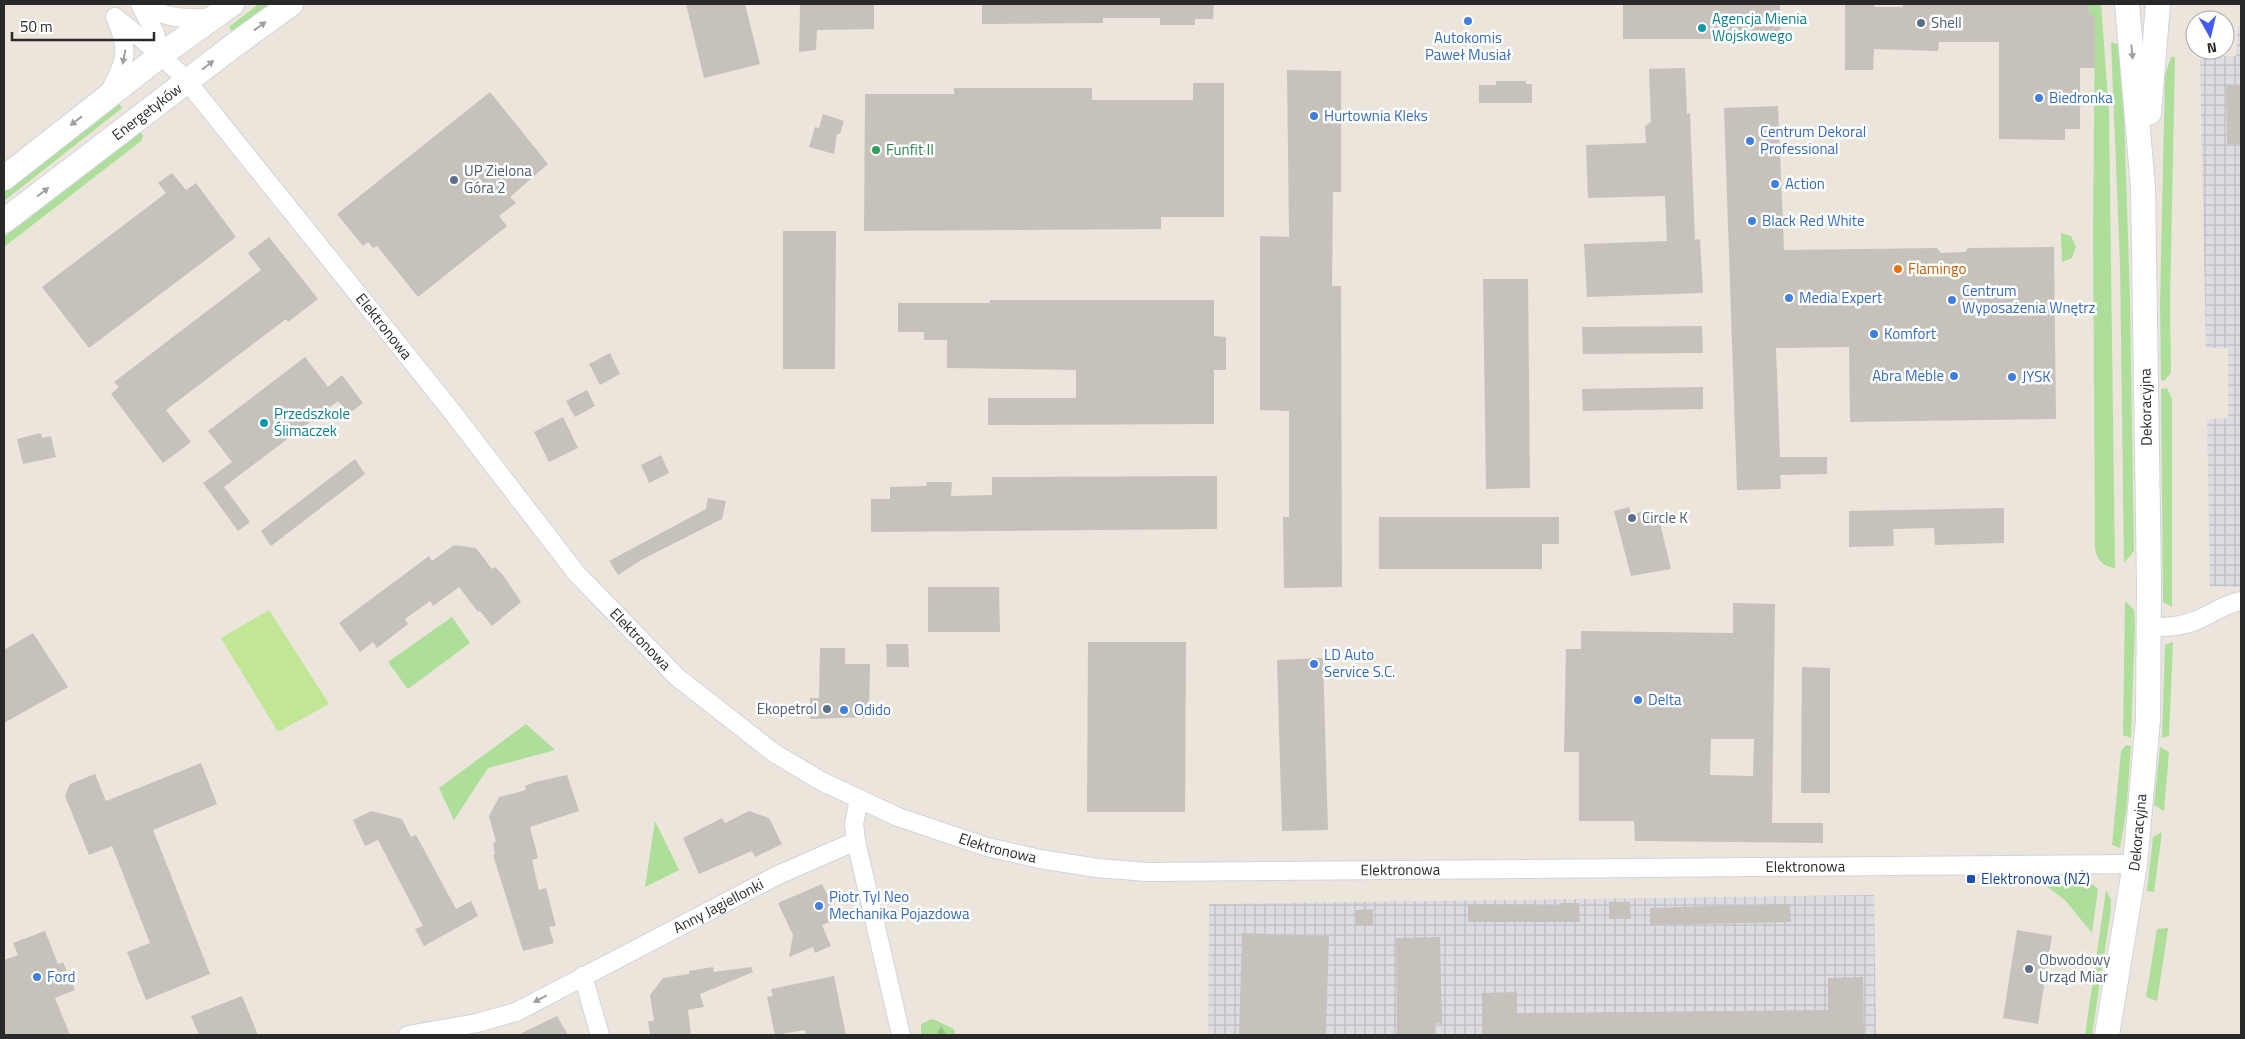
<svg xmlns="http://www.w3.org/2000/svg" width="2245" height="1039" font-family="'Titillium Web',sans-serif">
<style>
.industrial{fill:url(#industrial-grid)}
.grass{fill:#aedf9a}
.forest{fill:url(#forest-firs)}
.pitch{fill:#c0e696}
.building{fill:#c6c2bb;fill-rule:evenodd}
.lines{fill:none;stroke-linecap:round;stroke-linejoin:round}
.street-casing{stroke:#d1d3e1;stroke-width:20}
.secondary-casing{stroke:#d1d3e1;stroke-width:26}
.street{stroke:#fff;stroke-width:18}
.secondary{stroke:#fff;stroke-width:24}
.oneway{fill:#9f9f9f}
.shop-dot{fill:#3f7fe0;stroke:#fff;stroke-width:2}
.service-dot{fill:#5c6f8a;stroke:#fff;stroke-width:2}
.culture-dot{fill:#0f9aa8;stroke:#fff;stroke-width:2}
.leisure-dot{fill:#2e9e5b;stroke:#fff;stroke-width:2}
.food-dot{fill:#e8710a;stroke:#fff;stroke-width:2}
.transit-dot{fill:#1a4fb4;stroke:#fff;stroke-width:2}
.labels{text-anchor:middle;stroke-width:5;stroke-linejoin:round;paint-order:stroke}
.culture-label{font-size:15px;fill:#0d838f;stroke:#fff;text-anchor:start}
.service-label{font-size:15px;fill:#4e5e75;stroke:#fff;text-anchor:start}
.shop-label{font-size:15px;fill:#366cbe;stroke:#fff;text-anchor:start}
.street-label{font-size:15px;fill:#292929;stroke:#fff}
.leisure-label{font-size:15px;fill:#27864d;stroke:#fff;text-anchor:start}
.food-label{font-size:15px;fill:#c56008;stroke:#fff;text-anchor:start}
.transit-label{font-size:15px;fill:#164399;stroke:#fff;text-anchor:start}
</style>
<defs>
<pattern id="industrial-grid" width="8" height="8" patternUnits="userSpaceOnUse" patternTransform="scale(1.25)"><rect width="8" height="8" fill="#dedce3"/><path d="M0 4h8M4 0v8" fill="none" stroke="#bebdc3"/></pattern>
<pattern id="forest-firs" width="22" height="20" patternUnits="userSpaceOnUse" patternTransform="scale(1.25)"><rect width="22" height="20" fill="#aedf9a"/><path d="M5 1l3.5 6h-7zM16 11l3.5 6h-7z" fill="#96bf85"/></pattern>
</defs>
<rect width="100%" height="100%" fill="#ebe5db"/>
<g class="industrial">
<path d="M 2238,26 L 2241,26 L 2241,587 L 2210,586 L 2207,419 L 2228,418 L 2228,348 L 2206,348 L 2200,60 L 2206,57 L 2236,56 Z"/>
<path d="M 1874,895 L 1876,1035 L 1208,1035 L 1209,904 Z"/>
</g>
<g class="grass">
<path d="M 259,4 L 273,4 L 233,33 L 229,27 Z"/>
<path d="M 2088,4 L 2101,4 L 2109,113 L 2115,568 C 2103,567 2097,560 2095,548 L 2093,232 L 2095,16 L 2090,15 Z"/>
<path d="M 2111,42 L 2117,44 L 2122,53 L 2130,298 L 2134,551 L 2124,563 L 2120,263 Z"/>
<path d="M 2171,57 L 2175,57 L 2170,303 L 2171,373 L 2164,381 L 2161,380 L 2160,305 L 2165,75 Z"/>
<path d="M 118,102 L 122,108 L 4,201 L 4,191 Z"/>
<path d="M 140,131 L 143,136 L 141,141 L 4,247 L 4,237 Z"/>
<path d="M 2061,233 L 2071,236 L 2076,247 L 2072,258 L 2062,262 Z"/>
<path d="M 2167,388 L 2172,399 L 2172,607 L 2163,602 L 2161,389 Z"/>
<path d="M 2125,601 L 2134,610 L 2135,623 L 2131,738 L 2123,735 Z"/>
<path d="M 452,617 L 470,643 L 408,689 L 388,662 Z"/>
<path d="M 2173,642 L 2169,736 L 2162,738 L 2165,645 Z"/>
<path d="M 526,724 L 555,750 L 488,768 L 454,820 L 439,788 Z"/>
<path d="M 2126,745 L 2131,746 L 2126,814 L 2120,848 L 2112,845 L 2121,751 Z"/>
<path d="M 2160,747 L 2169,752 L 2164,811 L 2154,805 Z"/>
<path d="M 655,821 L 679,870 L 645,887 Z"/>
<path d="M 2162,832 L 2154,892 L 2147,891 L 2153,837 Z"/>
<path d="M 2037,879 C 2055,879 2085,874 2098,889 L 2092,933 L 2065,900 Z"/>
<path d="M 2106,890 L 2111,900 L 2111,909 L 2092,1035 L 2085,1035 Z"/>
<path d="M 2168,928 L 2168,929 L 2157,1001 L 2146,997 L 2157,929 Z"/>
</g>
<path class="forest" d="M 933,1019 L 954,1029 L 955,1035 L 921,1035 L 921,1024 Z"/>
<path class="pitch" d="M 269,610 L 329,704 L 278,732 L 221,638 Z"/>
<g class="building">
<path d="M 686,4 L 745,4 L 760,64 L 704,78 Z"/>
<path d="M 800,4 L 874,4 L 874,29 L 817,30 L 816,50 L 799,52 Z"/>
<path d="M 982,4 L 1214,4 L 1213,19 L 1195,19 L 1195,25 L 1160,25 L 1160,18 L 1103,18 L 1103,23 L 982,24 Z"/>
<path d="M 1623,4 L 1780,4 L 1781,39 L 1623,39 Z"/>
<path d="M 1845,4 L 1874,4 L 1874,7 L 1903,7 L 1903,4 L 2088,4 L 2090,15 L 2095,15 L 2095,68 L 2080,68 L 2080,129 L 2065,129 L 2065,140 L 1999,139 L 1999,42 L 1939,42 L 1938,51 L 1874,49 L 1873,70 L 1845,70 Z"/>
<path d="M 1685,68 L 1687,114 L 1690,113 L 1695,240 L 1700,239 L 1703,293 L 1587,297 L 1584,244 L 1667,241 L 1665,196 L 1588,198 L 1586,145 L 1646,143 L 1645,126 L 1651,122 L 1649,69 Z"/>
<path d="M 1287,70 L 1341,71 L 1341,192 L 1333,192 L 1332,286 L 1341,286 L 1342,587 L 1284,588 L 1283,517 L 1289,517 L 1289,411 L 1260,410 L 1260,236 L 1289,237 Z"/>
<path d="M 1496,81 L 1526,81 L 1526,84 L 1532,84 L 1532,103 L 1479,103 L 1479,85 L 1496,85 Z"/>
<path d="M 1193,83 L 1224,83 L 1224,217 L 1161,217 L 1161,229 L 864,231 L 865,94 L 954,94 L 954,88 L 1092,88 L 1092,100 L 1193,100 Z"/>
<path d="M 2226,85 L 2241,85 L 2241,144 L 2227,144 Z"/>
<path d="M 490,92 L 548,164 L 510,197 L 516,203 L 499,216 L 507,226 L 418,297 L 377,246 L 373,248 L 368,242 L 363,246 L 337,214 Z"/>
<path d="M 1778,106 L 1784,250 L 1937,248 L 1941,253 L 1965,252 L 1968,248 L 2054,247 L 2056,419 L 1850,422 L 1849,347 L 1776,348 L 1780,457 L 1827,457 L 1827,474 L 1780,475 L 1781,489 L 1737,490 L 1724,108 Z"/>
<path d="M 823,114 L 844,121 L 840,134 L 837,134 L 834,154 L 809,147 L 815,127 L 819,128 Z"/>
<path d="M 172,173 L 186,190 L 196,183 L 236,237 L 89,348 L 42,287 L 166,193 L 158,183 Z"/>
<path d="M 783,231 L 836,231 L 835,369 L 783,369 Z"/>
<path d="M 269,237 L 318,299 L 288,322 L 286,319 L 166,410 L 191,442 L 163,463 L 111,394 L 119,387 L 114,382 L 261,270 L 248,253 Z"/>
<path d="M 1483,279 L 1528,279 L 1530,488 L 1486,489 Z"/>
<path d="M 990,300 L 1214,300 L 1214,336 L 1226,337 L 1226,370 L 1214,370 L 1214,424 L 988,425 L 988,398 L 1076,398 L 1076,370 L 947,368 L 947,340 L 924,340 L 924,332 L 898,332 L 898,303 L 990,303 Z"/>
<path d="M 1702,326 L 1703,353 L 1583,354 L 1582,327 Z"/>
<path d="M 610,353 L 620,374 L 600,385 L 589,364 Z"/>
<path d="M 305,357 L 328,387 L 342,375 L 363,403 L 348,414 L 338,401 L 224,487 L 250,522 L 238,531 L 203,483 L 232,462 L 208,431 Z"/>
<path d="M 1703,387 L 1703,409 L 1583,411 L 1582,389 Z"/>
<path d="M 587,390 L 595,406 L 575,417 L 566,401 Z"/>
<path d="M 563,417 L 578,448 L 549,462 L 534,432 Z"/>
<path d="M 41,433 L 42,438 L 51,436 L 56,457 L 23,464 L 17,439 Z"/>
<path d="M 661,455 L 669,473 L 649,483 L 641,465 Z"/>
<path d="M 355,459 L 365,474 L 271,546 L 261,531 Z"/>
<path d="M 1217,476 L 1217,529 L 871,532 L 871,499 L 890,499 L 890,487 L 926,486 L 927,482 L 952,482 L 951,496 L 992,495 L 992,477 Z"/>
<path d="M 708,498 L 726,501 L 722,519 L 643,559 L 618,575 L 609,561 L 706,509 Z"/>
<path d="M 1629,507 L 1631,514 L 1648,511 L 1650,521 L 1659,519 L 1671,569 L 1631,576 L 1614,511 Z"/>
<path d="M 2004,508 L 2004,543 L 1935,545 L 1934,528 L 1893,529 L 1894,546 L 1849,547 L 1849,511 Z"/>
<path d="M 1379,517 L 1559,517 L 1559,544 L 1542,544 L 1542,569 L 1379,569 Z"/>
<path d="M 454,545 L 476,548 L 492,569 L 495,567 L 503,575 L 521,602 L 492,626 L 480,611 L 478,612 L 459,587 L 433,606 L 430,601 L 405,619 L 408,624 L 377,648 L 373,642 L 360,652 L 339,623 L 429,556 L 432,561 Z"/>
<path d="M 928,587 L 999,587 L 1000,632 L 928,632 Z"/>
<path d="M 1733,603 L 1775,604 L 1772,823 L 1823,823 L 1823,843 L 1635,841 L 1634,821 L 1579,821 L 1579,752 L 1564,752 L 1566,649 L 1581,649 L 1581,631 L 1733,633 ZM 1711,739 L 1754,739 L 1753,776 L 1710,775 Z"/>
<path d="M 33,633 L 68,687 L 4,723 L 4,650 Z"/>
<path d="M 1088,642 L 1186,642 L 1185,812 L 1087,812 Z"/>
<path d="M 886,644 L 908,644 L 909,667 L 887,667 Z"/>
<path d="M 820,648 L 845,648 L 845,664 L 870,664 L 869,717 L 810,719 L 810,698 L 819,698 Z"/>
<path d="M 1323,658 L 1328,830 L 1282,831 L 1277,660 Z"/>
<path d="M 1802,667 L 1830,668 L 1830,793 L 1801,793 Z"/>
<path d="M 201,763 L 217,804 L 153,830 L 210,974 L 146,1000 L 127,952 L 150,943 L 112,846 L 89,855 L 65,796 L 70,784 L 95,774 L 106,801 Z"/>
<path d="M 567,775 L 579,811 L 530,827 L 538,858 L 532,860 L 539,890 L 546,888 L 556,926 L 549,927 L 554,943 L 523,951 L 493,855 L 495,854 L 493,843 L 496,842 L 489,816 L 499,797 L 526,790 L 525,786 L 535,782 Z"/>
<path d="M 371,811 L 402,819 L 411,837 L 416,835 L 456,909 L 471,901 L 478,916 L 424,946 L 415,929 L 423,926 L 378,840 L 365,846 L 353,820 Z"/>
<path d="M 749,811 L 769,818 L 782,844 L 755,857 L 752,851 L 699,874 L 683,838 L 722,818 L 725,823 Z"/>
<path d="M 822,884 L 838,918 L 822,925 L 831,946 L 815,953 L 813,947 L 789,957 L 793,935 L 778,903 Z"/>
<path d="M 1609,902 L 1630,902 L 1631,919 L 1609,919 Z"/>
<path d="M 1560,903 L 1579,903 L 1580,922 L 1468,922 L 1468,904 L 1560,905 Z"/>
<path d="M 1790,904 L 1791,922 L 1650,925 L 1650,908 Z"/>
<path d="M 1373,909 L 1373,925 L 1356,926 L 1356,910 Z"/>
<path d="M 2017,930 L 2052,936 L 2038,1024 L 2003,1018 Z"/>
<path d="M 45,931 L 58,964 L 63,962 L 75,990 L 55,998 L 70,1035 L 4,1035 L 4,960 L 18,955 L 13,943 Z"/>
<path d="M 1242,933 L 1329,936 L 1326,1035 L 1239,1035 Z"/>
<path d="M 1440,937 L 1442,1024 L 1435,1023 L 1435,1035 L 1397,1035 L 1396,938 Z"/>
<path d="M 713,967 L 714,972 L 751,967 L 753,972 L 700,994 L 704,1007 L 688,1010 L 691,1035 L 650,1035 L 648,1021 L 654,1021 L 650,995 L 663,978 L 689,974 L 689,971 Z"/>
<path d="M 834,976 L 846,1035 L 806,1035 L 805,1030 L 775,1035 L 767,997 L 773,996 L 771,989 Z"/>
<path d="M 1863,977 L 1864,1035 L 1482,1035 L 1482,993 L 1517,992 L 1517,1013 L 1828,1010 L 1828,978 Z"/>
<path d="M 242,996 L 258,1035 L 199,1035 L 191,1016 Z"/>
<path d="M 557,1016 L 568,1035 L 518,1035 Z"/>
</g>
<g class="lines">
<g class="street-casing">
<g id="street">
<path d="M 140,4 L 155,33 L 161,55"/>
<path d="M 143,4 C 167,19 183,19 211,18"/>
<path id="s1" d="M 115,17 C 140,37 165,58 187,81 L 446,404 L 577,574 L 677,677 L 774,753 L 821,781 L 898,817 L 987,847 L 1040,859 L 1097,868 L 1147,872 L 2135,864"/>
<path d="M 109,93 C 124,63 131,54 117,22"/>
<path d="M 2149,627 C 2165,627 2182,627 2197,620 C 2212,614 2224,604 2241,601"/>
<path d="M 859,799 L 854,824 L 856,841 L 901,1035"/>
<path d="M 583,976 L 600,1035"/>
<path id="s2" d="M 408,1035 L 477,1023 L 516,1012 L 778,875 L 856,841"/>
</g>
</g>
<g class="secondary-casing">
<g id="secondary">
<path d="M 2149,113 L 2158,4"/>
<path d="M 4,178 L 161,55 L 232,4"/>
<path id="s3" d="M 4,221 L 233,46 L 291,4"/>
<path id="s4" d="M 2107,1035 L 2135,864 L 2148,720 L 2149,584 L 2143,187 L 2127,4"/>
</g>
</g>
<use href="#street" class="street"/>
<use href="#secondary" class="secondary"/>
</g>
<defs><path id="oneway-solid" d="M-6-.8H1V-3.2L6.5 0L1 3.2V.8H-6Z" transform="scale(1.25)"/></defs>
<g class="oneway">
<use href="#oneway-solid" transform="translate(260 26) rotate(-36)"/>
<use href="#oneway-solid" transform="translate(2132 52) rotate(85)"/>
<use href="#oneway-solid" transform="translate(124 57) rotate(101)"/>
<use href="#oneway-solid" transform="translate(208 65) rotate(-38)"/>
<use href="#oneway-solid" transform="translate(76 121) rotate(142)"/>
<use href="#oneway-solid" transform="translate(43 192) rotate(-37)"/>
<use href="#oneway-solid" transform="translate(540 999) rotate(152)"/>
</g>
<g class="shop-dot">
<circle cx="1468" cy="21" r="5"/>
<circle cx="2039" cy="98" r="5"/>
<circle cx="1314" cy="116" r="5"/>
<circle cx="1750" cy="141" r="5"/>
<circle cx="1775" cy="184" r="5"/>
<circle cx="1752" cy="221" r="5"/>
<circle cx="1789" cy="298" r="5"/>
<circle cx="1952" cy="300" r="5"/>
<circle cx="1874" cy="334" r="5"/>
<circle cx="1954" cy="376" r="5"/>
<circle cx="2012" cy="377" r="5"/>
<circle cx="1314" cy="664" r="5"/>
<circle cx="1638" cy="700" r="5"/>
<circle cx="844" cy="710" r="5"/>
<circle cx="819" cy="906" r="5"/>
<circle cx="37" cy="977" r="5"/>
</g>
<g class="service-dot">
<circle cx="1921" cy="23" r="5"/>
<circle cx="454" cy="180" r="5"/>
<circle cx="1632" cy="518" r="5"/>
<circle cx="827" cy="709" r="5"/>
<circle cx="2029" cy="969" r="5"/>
</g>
<g class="culture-dot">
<circle cx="1702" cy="28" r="5"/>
<circle cx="264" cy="423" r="5"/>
</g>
<circle class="leisure-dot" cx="876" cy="150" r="5"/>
<circle class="food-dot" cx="1898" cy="269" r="5"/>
<rect class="transit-dot" x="1966" y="874" width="10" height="10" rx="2.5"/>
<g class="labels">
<g class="culture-label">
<text x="1712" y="24">Agencja Mienia<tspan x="1712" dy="17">Wojskowego</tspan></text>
<text x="274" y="419">Przedszkole<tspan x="274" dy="17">Ślimaczek</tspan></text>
</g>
<g class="service-label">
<text x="1931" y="28">Shell</text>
<text x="464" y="176">UP Zielona<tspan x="464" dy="17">Góra 2</tspan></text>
<text x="1642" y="523">Circle K</text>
<text x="817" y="714" text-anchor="end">Ekopetrol</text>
<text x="2039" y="965">Obwodowy<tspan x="2039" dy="17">Urząd Miar</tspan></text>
</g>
<g class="shop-label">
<text x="1468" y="43" text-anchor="middle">Autokomis<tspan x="1468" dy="17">Paweł Musiał</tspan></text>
<text x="2049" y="103">Biedronka</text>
<text x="1324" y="121">Hurtownia Kleks</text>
<text x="1760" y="137">Centrum Dekoral<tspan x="1760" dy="17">Professional</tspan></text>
<text x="1785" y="189">Action</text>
<text x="1762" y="226">Black Red White</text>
<text x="1962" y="296">Centrum<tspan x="1962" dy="17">Wyposażenia Wnętrz</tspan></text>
<text x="1799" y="303">Media Expert</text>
<text x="1884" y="339">Komfort</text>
<text x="1944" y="381" text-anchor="end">Abra Meble</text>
<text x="2022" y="382">JYSK</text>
<text x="1324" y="660">LD Auto<tspan x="1324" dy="17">Service S.C.</tspan></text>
<text x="1648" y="705">Delta</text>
<text x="854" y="715">Odido</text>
<text x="829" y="902">Piotr Tyl Neo<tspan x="829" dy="17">Mechanika Pojazdowa</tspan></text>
<text x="47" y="982">Ford</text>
</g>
<g class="street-label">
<text dy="5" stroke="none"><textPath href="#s3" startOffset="180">Energetyków</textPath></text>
<text dy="5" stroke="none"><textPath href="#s1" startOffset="411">Elektronowa</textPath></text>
<text transform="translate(2146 407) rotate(-91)" y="5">Dekoracyjna</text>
<text dy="5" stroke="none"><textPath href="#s1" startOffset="816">Elektronowa</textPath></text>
<text dy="5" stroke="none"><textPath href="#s4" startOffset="205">Dekoracyjna</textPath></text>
<text dy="5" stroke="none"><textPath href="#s1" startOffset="1236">Elektronowa</textPath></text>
<text dy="5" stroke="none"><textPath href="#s1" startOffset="2046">Elektronowa</textPath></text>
<text dy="5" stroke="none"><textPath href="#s1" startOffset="1641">Elektronowa</textPath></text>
<text dy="5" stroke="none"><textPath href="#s2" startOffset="339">Anny Jagiellonki</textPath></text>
</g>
<g class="leisure-label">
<text x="886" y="155">Funfit II</text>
</g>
<g class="food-label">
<text x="1908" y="274">Flamingo</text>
</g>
<g class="transit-label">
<text x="1981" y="884">Elektronowa (NŻ)</text>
</g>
</g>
<rect width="2245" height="1039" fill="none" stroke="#292929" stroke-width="10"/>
<g transform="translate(2210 35) rotate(172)"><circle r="24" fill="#ffffff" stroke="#a9a9a9"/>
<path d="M0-4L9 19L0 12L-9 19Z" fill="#425af1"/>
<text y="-8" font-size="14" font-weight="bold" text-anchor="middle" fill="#292929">N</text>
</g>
<path d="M12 32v8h142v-8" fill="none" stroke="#292929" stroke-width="2.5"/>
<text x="20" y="32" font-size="15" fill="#292929" stroke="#ffffff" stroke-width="4" paint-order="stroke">50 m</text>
</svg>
